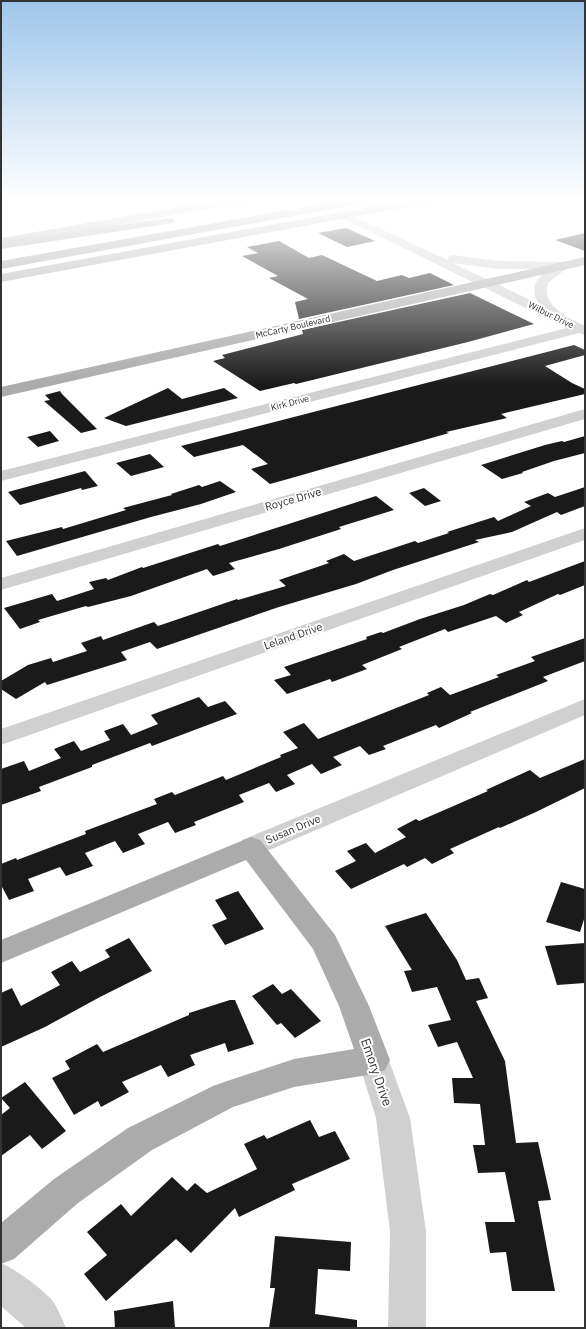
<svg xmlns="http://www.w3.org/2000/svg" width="586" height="1329" font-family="'IBM Plex Sans',sans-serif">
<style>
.building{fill:#1a1a1a}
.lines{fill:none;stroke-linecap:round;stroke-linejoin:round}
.minor{fill:#d0d0d0;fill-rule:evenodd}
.major{fill:#ababab;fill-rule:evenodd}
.highway{fill:#9a9a9a;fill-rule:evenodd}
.labels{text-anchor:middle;stroke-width:4;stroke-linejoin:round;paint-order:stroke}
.far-street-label{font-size:9px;fill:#333;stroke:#fff}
.street-label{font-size:11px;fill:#333;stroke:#fff}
.near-street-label{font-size:13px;fill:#333;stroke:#fff}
</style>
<rect width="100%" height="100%" fill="#fff"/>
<g class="building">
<path d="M 346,228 L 375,241 L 347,247 L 318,233 Z"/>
<path d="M 585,233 L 585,251 L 555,240 Z"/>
<path d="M 279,241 L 309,258 L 322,255 L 377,281 L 402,275 L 409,278 L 430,273 L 454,285 L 299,319 L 295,302 L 308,299 L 269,278 L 278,276 L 242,256 L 258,253 L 247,247 Z"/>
<path d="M 470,293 L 534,324 L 468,342 L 296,384 L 294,383 L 260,391 L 213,361 L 225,358 L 222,355 L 303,334 L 302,330 Z"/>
<path d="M 574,345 L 585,350 L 585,355 L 545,366 L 572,383 L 585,389 L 585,394 L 501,414 L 507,418 L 446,432 L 449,433 L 288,479 L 270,484 L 251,469 L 268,464 L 243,445 L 194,457 L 181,446 Z"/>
<path d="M 168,388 L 182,399 L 224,388 L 238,398 L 126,426 L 104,418 Z"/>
<path d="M 60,391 L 62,394 L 97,429 L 81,433 L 44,401 L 50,400 L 45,395 Z"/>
<path d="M 50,431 L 59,441 L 38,447 L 27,437 Z"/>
<path d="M 585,436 L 585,453 L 554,461 L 522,472 L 523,473 L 502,479 L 481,465 L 545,445 L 562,441 L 564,442 Z"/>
<path d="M 150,454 L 164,467 L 131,476 L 116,463 Z"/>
<path d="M 85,471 L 98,486 L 82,490 L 81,488 L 20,505 L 8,492 Z"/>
<path d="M 220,481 L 236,492 L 201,504 L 151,517 L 17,556 L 6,541 L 62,527 L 63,529 L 126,510 L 123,508 L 172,495 L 171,494 L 199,485 L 202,487 Z"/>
<path d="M 585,487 L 585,506 L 561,515 L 557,512 L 512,532 L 475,540 L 479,542 L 393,570 L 356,584 L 279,607 L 157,649 L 150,642 L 121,652 L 127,660 L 47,685 L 45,682 L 16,699 L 1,689 L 1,681 L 28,665 L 51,658 L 53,662 L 87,651 L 81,643 L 101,636 L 103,640 L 154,622 L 158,626 L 237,599 L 238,600 L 286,586 L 279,580 L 329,563 L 326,561 L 344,554 L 354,561 L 415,541 L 418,543 L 449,533 L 447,532 L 494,517 L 498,521 L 531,506 L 524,502 L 548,493 L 555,497 Z"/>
<path d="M 424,488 L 441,501 L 425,506 L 409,493 Z"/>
<path d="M 376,496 L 394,510 L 339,527 L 341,529 L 279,549 L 229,563 L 235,569 L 213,576 L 207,569 L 131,596 L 88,607 L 86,606 L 38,620 L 40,622 L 20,629 L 4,608 L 52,594 L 57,601 L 94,589 L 89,582 L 106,578 L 108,580 L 142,567 L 143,568 L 218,544 L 220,546 Z"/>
<path d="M 585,561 L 585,585 L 560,595 L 558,594 L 519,612 L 523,615 L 506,623 L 496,616 L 448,632 L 445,629 L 399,647 L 402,649 L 362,665 L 367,669 L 332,682 L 330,679 L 287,694 L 274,680 L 291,675 L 284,667 L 367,639 L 366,637 L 381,632 L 383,633 L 420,619 L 464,605 L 490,594 L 493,595 L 527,580 L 529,582 Z"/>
<path d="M 585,638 L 585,661 L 543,677 L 548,681 L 470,712 L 472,713 L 439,728 L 436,725 L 383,746 L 386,749 L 369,755 L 360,746 L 333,757 L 342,765 L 321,774 L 312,764 L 287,775 L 295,784 L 276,792 L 269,783 L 239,795 L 244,802 L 194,822 L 196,825 L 175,833 L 168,822 L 138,834 L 145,844 L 123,853 L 115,841 L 85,853 L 93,866 L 66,876 L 60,867 L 28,879 L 34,891 L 9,900 L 1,885 L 1,864 L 16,858 L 17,860 L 86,834 L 85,831 L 157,804 L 154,799 L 172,792 L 175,795 L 223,776 L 226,780 L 281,757 L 280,755 L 298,748 L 283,732 L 304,723 L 318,739 L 429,695 L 427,693 L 441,687 L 450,695 L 499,677 L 496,675 L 535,661 L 531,657 Z"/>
<path d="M 199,697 L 208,707 L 225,701 L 237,714 L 152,746 L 150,743 L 92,765 L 92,767 L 39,787 L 41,791 L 1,805 L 1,769 L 24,761 L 29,771 L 61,758 L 54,749 L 74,741 L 81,751 L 110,740 L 104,731 L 123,724 L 131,735 L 158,724 L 151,715 Z"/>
<path d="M 585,759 L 585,788 L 536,812 L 500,828 L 499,827 L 450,849 L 454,853 L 432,864 L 425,858 L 407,867 L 404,864 L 351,889 L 335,871 L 356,861 L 347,851 L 366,843 L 375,853 L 406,837 L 397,829 L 416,819 L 419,821 L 488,791 L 486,790 L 530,770 L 540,778 Z"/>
<path d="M 561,882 L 585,889 L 585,916 L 580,932 L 546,922 Z"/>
<path d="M 238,891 L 264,929 L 225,945 L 212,925 L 227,919 L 215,900 Z"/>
<path d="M 426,913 L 457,960 L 466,980 L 479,978 L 488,998 L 476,1001 L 505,1061 L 516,1143 L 538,1142 L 551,1200 L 538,1201 L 555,1291 L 512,1291 L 506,1252 L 490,1253 L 485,1222 L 515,1222 L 505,1172 L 478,1173 L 473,1145 L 485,1145 L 480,1104 L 454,1103 L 452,1078 L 473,1078 L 457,1042 L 438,1047 L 428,1025 L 451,1020 L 437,987 L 412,992 L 404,971 L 412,970 L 385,926 Z"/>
<path d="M 129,938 L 152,971 L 100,997 L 45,1027 L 1,1047 L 1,993 L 12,988 L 21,1006 L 60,985 L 51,972 L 72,961 L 80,972 L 110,957 L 105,950 Z"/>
<path d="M 585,943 L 585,983 L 557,985 L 545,946 Z"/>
<path d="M 273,984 L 282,994 L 291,989 L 321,1021 L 295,1038 L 281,1023 L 277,1025 L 252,996 Z"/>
<path d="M 230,1000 L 235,1000 L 254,1044 L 228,1052 L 225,1043 L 190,1055 L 195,1065 L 168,1077 L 161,1065 L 122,1082 L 129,1092 L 101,1107 L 98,1101 L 74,1115 L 52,1078 L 70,1069 L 65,1061 L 97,1044 L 103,1052 L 189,1015 L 189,1013 Z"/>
<path d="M 25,1082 L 66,1131 L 42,1149 L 30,1135 L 1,1156 L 1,1115 L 10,1108 L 1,1098 Z"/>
<path d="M 310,1120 L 319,1137 L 335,1131 L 350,1159 L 292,1184 L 295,1190 L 239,1217 L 235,1208 L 191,1253 L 176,1239 L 106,1301 L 84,1274 L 107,1255 L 87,1232 L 121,1204 L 131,1216 L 172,1177 L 187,1191 L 195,1183 L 207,1193 L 257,1169 L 244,1144 L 264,1135 L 267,1139 Z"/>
<path d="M 275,1236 L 351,1242 L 350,1271 L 318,1269 L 315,1314 L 357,1320 L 357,1328 L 269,1328 L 275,1288 L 270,1288 Z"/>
<path d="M 173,1301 L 175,1328 L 115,1328 L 114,1311 Z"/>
</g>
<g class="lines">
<g class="minor">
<path d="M 344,212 L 448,260 L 449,256 L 453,255 L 498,261 L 567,262 L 569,265 L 567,268 L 548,283 C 540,305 569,318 585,326 L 585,335 L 579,333 L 1,481 L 1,471 L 567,328 L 340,217 L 338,215 ZM 452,263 L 498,269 L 549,269 C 536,278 529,289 539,304 Z"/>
<path d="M 585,409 L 585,419 L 1,590 L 1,578 Z"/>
<path d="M 585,528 L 585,540 L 1,745 L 1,729 Z"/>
<path d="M 585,699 L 585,715 L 260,854 L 251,857 L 242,854 L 238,847 L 242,840 Z"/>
<path d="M 374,1046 L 385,1050 L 410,1118 L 426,1232 L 426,1328 L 388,1328 L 390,1232 L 376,1118 L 358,1060 L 363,1050 Z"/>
<path d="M 1,1263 C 15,1269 41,1288 52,1300 C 58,1308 62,1319 66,1328 L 26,1328 L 1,1306 Z"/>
</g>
<g class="major">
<path d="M 226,199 L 251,199 L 246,202 L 1,246 L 1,238 Z"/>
<path d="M 413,199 L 438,199 L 433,202 L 1,282 L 1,274 Z"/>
<path d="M 585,257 L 585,265 L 1,397 L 1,387 Z"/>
<path d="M 251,837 L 260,840 L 335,935 L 369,1006 L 390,1060 L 385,1070 L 374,1074 L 294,1087 L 233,1107 L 152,1150 L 78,1203 L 14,1259 L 1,1264 L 1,1223 L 54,1179 L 128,1128 L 213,1086 L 224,1082 L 294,1059 L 354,1049 L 339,1006 L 313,949 L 246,860 L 1,963 L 1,940 Z"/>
</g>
<g class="highway">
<path d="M 350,199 L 375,199 L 370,202 L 1,269 L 1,261 Z"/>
<path d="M 169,218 L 173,219 L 175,221 L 173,223 L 1,249 L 1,241 Z"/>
</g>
</g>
<linearGradient id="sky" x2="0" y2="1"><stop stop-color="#9ec6ea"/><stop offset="0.52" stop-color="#fff"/><stop offset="1" stop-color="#fff" stop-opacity="0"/></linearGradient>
<rect width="586" height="385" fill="url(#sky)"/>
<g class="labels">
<g class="far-street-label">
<text transform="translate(551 315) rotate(26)" y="3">Wilbur Drive</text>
<text transform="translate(293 327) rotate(-13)" y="3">McCarty Boulevard</text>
<text transform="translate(290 403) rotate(-14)" y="3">Kirk Drive</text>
</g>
<g class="street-label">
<text transform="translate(293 499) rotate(-16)" y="4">Royce Drive</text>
<text transform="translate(293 636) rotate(-19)" y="4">Leland Drive</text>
<text transform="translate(293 829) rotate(-23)" y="4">Susan Drive</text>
</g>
<g class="near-street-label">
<text transform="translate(377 1072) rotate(71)" y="5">Emory Drive</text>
</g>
</g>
<rect width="586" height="1329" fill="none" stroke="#333333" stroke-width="4"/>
</svg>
